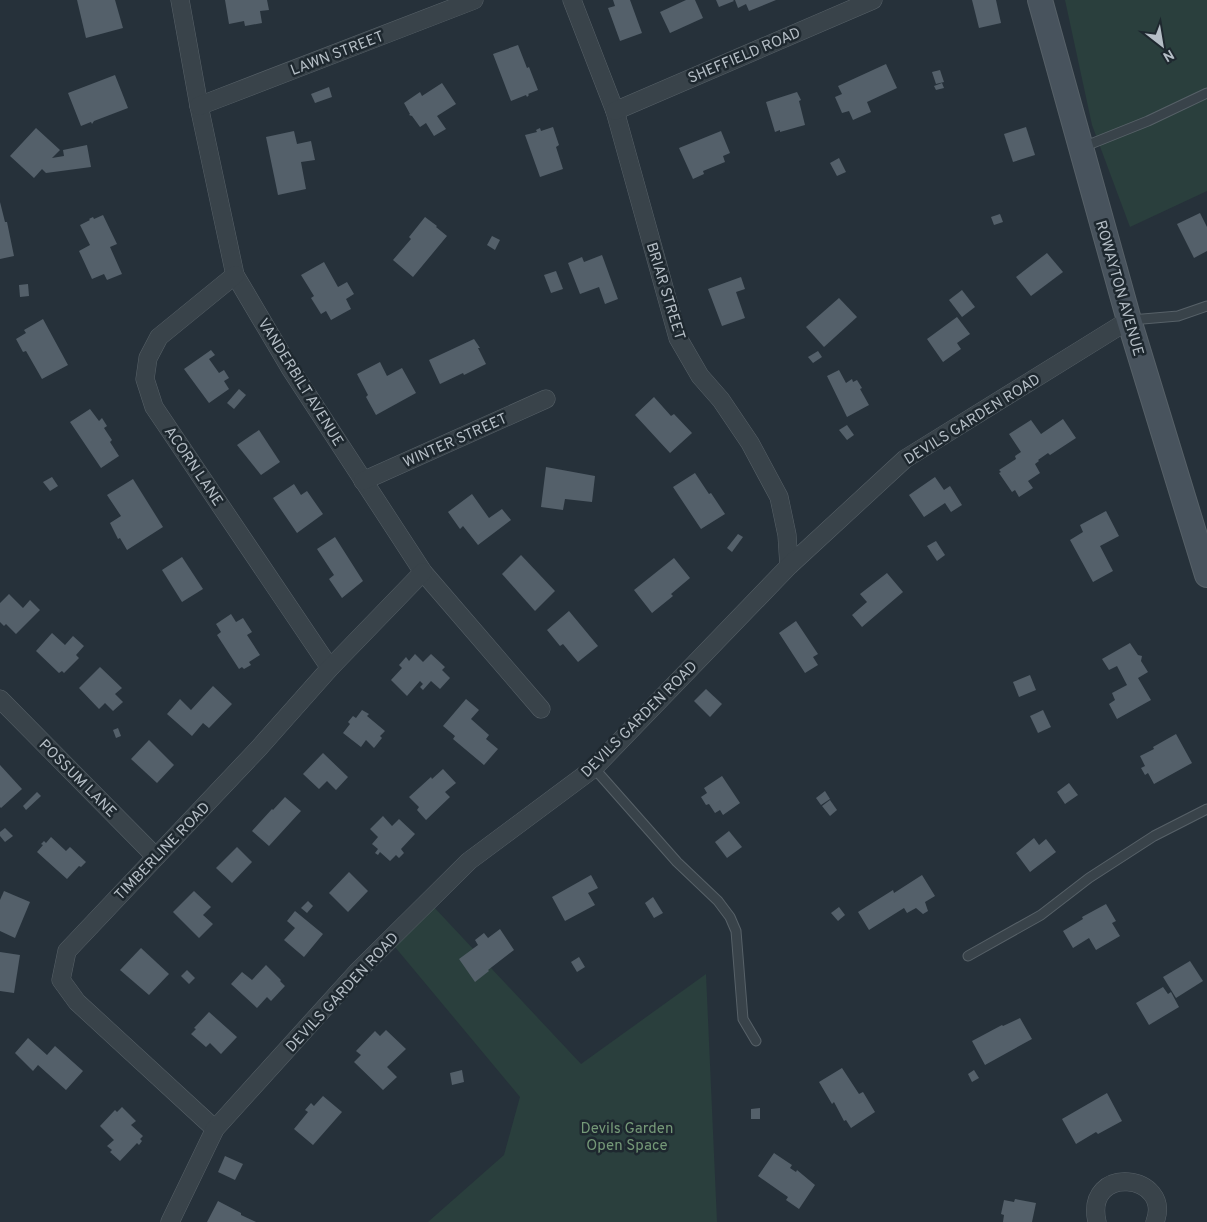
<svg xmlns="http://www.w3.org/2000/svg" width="1207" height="1222" font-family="Overpass,sans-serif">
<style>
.green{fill:#2a3f3d}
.building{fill:#54606a}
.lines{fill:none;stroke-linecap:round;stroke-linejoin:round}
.lane-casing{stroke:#576168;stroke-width:11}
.street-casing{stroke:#576168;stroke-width:19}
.secondary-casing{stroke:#576168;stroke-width:26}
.lane{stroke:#39434a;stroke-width:9}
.street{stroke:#39434a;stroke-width:18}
.secondary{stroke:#48535d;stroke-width:24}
.labels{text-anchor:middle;stroke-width:5;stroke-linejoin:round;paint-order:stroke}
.street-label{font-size:15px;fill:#b5bec6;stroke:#1e282f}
.park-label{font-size:15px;fill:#759978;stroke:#1e282f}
</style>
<rect width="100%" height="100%" fill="#26313a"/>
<g class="green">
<path d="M 1065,0 L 1207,0 L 1207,191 L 1130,227 L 1092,125 Z"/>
<path d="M 432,905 L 581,1064 L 706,974 L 717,1222 L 428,1222 L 504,1155 L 520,1097 L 395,947 Z"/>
</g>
<g class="building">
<path d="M 77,0 L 115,0 L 123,28 L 86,38 Z"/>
<path d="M 225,0 L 267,0 L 269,10 L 260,11 L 262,23 L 245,26 L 244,21 L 229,24 Z"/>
<path d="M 613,0 L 630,0 L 642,33 L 620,41 L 608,8 L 615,6 Z"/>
<path d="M 686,0 L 695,0 L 703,18 L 670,33 L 660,12 Z"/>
<path d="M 716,0 L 733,0 L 734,1 L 719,7 Z"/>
<path d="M 735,0 L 776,0 L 749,11 L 746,4 L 738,8 Z"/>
<path d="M 972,0 L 996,0 L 1001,23 L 979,28 Z"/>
<path d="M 518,45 L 527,68 L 529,67 L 538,90 L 528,94 L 529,95 L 527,97 L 526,95 L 511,101 L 493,54 Z"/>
<path d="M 886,64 L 897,88 L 867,102 L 871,112 L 853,120 L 849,111 L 842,113 L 835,97 L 842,94 L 838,86 Z"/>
<path d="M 940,70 L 944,82 L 936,84 L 932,72 Z"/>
<path d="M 115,75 L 128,108 L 94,121 L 92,124 L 91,122 L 81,126 L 68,93 Z"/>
<path d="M 442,83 L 456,104 L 437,116 L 446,129 L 434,136 L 426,123 L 420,127 L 412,116 L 409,115 L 410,114 L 404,103 L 420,92 L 422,96 Z"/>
<path d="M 942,83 L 944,88 L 936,90 L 934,86 Z"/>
<path d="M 329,87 L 332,97 L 315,103 L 311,94 Z"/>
<path d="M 797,92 L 801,100 L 799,101 L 805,125 L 780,132 L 780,130 L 775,132 L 766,102 Z"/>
<path d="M 553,127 L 559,145 L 556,147 L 563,169 L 540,177 L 525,135 L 537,132 L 536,130 L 540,128 L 541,131 Z"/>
<path d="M 1026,127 L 1035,155 L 1013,162 L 1004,134 Z"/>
<path d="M 36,128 L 60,150 L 52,158 L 64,156 L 63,150 L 87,145 L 91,167 L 46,173 L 42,169 L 34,178 L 10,156 Z"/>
<path d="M 294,131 L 297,144 L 311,141 L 315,160 L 301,162 L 306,189 L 278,195 L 266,137 Z"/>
<path d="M 721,131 L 730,153 L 723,156 L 725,162 L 703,171 L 704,174 L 693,179 L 679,148 Z"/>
<path d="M 839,158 L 846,172 L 837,176 L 830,163 Z"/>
<path d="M 0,202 L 5,222 L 7,222 L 14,256 L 0,259 Z"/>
<path d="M 1200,213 L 1207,227 L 1207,251 L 1194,258 L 1177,224 Z"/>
<path d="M 1000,214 L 1003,222 L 994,225 L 991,217 Z"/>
<path d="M 103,215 L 117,244 L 110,247 L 122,274 L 107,280 L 104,274 L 92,279 L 79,251 L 90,245 L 80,225 L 90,220 L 89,219 L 93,217 L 94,219 Z"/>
<path d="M 425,217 L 437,226 L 436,227 L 447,236 L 413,277 L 393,260 L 411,239 L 409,237 Z"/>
<path d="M 492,236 L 500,240 L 495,250 L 487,245 Z"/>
<path d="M 1047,253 L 1063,272 L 1031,296 L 1016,277 Z"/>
<path d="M 602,255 L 618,299 L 605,304 L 599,287 L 580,294 L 568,263 L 582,257 L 584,262 Z"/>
<path d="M 324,262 L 338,287 L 347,282 L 354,294 L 346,299 L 351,309 L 331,320 L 326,311 L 321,314 L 311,298 L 314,296 L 301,275 Z"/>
<path d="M 556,271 L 563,289 L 551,293 L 544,275 Z"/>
<path d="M 741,277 L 745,289 L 736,292 L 745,318 L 722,326 L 708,289 Z"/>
<path d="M 28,284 L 29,296 L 20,297 L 19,285 Z"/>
<path d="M 962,290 L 975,307 L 962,317 L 949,300 Z"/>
<path d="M 839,298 L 857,317 L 824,347 L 806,327 Z"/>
<path d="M 957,317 L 970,334 L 957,343 L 961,349 L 943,362 L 927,339 Z"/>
<path d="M 43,319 L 68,365 L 42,379 L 26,351 L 23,352 L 16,339 L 26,333 L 24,330 Z"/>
<path d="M 474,339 L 480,348 L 478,348 L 486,364 L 464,375 L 463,373 L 440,384 L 429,360 Z"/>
<path d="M 211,350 L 215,355 L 209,359 L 219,373 L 224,370 L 229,378 L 224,381 L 229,389 L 209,403 L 184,369 Z"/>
<path d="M 818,351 L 822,357 L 813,363 L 808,357 Z"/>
<path d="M 380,362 L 387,376 L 402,368 L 416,393 L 376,415 L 366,397 L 368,395 L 357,374 Z"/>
<path d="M 839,370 L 846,383 L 852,379 L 853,382 L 857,380 L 862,388 L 860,389 L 869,405 L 847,417 L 827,376 Z"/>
<path d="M 239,389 L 246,395 L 234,409 L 227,403 Z"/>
<path d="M 654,397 L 671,416 L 674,414 L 692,433 L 670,453 L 635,415 Z"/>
<path d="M 90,409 L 99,421 L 102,418 L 107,426 L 104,428 L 112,440 L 110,442 L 119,456 L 101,468 L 70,422 Z"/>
<path d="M 1063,419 L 1076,438 L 1050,455 L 1048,453 L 1038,460 L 1039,461 L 1035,464 L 1040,473 L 1028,481 L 1033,488 L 1019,497 L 1015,490 L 1012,492 L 999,473 L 1001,472 L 999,470 L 1016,459 L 1015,456 L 1021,452 L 1009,434 L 1031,420 L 1041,434 Z"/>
<path d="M 847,425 L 854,435 L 847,440 L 839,430 Z"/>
<path d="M 259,430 L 280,462 L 261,475 L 237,445 Z"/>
<path d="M 546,467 L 595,476 L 592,502 L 565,499 L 563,510 L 541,507 Z"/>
<path d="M 695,473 L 709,494 L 711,493 L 725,514 L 701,529 L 673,487 Z"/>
<path d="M 52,477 L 58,486 L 50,491 L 43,482 Z"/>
<path d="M 935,477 L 944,490 L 950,486 L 962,505 L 951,512 L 945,503 L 924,517 L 909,495 Z"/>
<path d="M 133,479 L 163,527 L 127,550 L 120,538 L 118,539 L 110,523 L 121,516 L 107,495 Z"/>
<path d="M 294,484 L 301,495 L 307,491 L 323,514 L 297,533 L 273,498 Z"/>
<path d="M 472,494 L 489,518 L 502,509 L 511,520 L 478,545 L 463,526 L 460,529 L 448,512 Z"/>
<path d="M 1106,511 L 1119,536 L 1100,546 L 1113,571 L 1093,582 L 1070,540 L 1083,532 L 1080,525 Z"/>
<path d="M 738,534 L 743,537 L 732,552 L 727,548 Z"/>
<path d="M 335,537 L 363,581 L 342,598 L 329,579 L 334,575 L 317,549 Z"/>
<path d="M 936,541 L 945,555 L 937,561 L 927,546 Z"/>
<path d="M 521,555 L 555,591 L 535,611 L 502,574 Z"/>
<path d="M 182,557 L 203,589 L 182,602 L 162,570 Z"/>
<path d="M 674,558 L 690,578 L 671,594 L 673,596 L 652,613 L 634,590 Z"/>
<path d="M 887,573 L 903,592 L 862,627 L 852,615 L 867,602 L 860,594 Z"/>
<path d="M 9,594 L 23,608 L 30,600 L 40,610 L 16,634 L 6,624 L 4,626 L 0,622 L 0,603 Z"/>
<path d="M 569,611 L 598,646 L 578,662 L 563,644 L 560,646 L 547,630 Z"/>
<path d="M 231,614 L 236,622 L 243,618 L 252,632 L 247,635 L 260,655 L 249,662 L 251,665 L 244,669 L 242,667 L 239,669 L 217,635 L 221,632 L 216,624 Z"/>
<path d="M 796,621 L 818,654 L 813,657 L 818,665 L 805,673 L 779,633 Z"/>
<path d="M 52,633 L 65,645 L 73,636 L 84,646 L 76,655 L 79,658 L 64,673 L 62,671 L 59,673 L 36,651 Z"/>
<path d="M 1130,643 L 1138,655 L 1142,656 L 1141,661 L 1148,672 L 1138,678 L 1151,700 L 1117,719 L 1109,704 L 1115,700 L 1112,693 L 1127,685 L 1117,666 L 1109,670 L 1102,659 Z"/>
<path d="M 415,654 L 423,662 L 431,654 L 445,667 L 442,670 L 450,678 L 440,689 L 431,681 L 423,690 L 420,687 L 423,684 L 420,681 L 407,696 L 391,680 L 402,668 L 399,665 L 406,657 L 409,661 Z"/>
<path d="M 100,667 L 122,688 L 115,694 L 123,702 L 113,711 L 105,703 L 99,709 L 79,688 Z"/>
<path d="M 1030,675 L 1036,690 L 1019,697 L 1013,682 Z"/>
<path d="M 213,686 L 232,704 L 209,728 L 203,723 L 192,736 L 167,714 L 180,699 L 191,710 Z"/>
<path d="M 706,689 L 722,704 L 710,717 L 694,701 Z"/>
<path d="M 466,699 L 479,710 L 471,719 L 489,735 L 486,739 L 498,749 L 484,765 L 453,739 L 455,736 L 443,726 Z"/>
<path d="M 362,710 L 369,714 L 367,716 L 385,731 L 380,736 L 382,738 L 374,748 L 366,740 L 361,747 L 343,733 L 350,724 L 348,722 L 353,716 L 356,718 Z"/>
<path d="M 1043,710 L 1051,727 L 1038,733 L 1030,716 Z"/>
<path d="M 118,728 L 121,736 L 116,738 L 113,730 Z"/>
<path d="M 1176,734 L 1192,763 L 1154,784 L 1148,773 L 1145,775 L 1141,768 L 1145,766 L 1140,756 L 1154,749 L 1153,747 Z"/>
<path d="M 149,740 L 174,765 L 157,783 L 131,759 Z"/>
<path d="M 323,753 L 348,777 L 336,790 L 327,781 L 319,789 L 303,774 Z"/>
<path d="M 0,765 L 22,789 L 1,808 L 0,807 Z"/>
<path d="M 443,769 L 456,783 L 445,792 L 450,797 L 426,820 L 417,810 L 419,807 L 409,797 L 431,777 L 432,779 Z"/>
<path d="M 722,776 L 740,803 L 723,815 L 720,810 L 715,813 L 709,804 L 706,805 L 701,797 L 707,793 L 704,788 Z"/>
<path d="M 1069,783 L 1078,795 L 1065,804 L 1057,792 Z"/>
<path d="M 825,791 L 830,799 L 821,805 L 816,798 Z"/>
<path d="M 37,792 L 41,796 L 26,810 L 23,806 Z"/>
<path d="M 285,797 L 301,811 L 269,846 L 252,831 L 272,809 L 273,810 Z"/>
<path d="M 830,800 L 837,810 L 830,816 L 822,806 Z"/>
<path d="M 383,816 L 392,826 L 399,819 L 415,834 L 401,849 L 404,853 L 399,858 L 396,855 L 390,861 L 380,852 L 378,855 L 375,853 L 378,849 L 372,844 L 378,837 L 370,829 Z"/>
<path d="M 5,828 L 13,836 L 5,842 L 0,836 L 0,832 Z"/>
<path d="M 729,831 L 742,847 L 727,858 L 715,842 Z"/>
<path d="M 51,837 L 66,851 L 70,847 L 86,862 L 81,867 L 79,866 L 67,879 L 37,852 L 43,845 L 41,844 L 44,841 L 46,843 Z"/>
<path d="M 1034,838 L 1039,845 L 1046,839 L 1056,852 L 1030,872 L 1016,853 Z"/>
<path d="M 237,847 L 252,862 L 232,883 L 216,868 Z"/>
<path d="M 349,872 L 368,891 L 348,912 L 329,893 Z"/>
<path d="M 591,875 L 598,888 L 588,893 L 595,905 L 565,921 L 552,897 Z"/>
<path d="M 922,875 L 935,896 L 925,902 L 928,911 L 923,914 L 916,908 L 907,913 L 904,908 L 869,930 L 858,912 L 893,890 L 894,893 Z"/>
<path d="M 4,891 L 30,902 L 15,938 L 0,931 L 0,900 Z"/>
<path d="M 194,891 L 211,907 L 203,915 L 213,924 L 199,938 L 173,912 Z"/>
<path d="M 653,897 L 663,913 L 654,918 L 645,903 Z"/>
<path d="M 308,901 L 313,906 L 307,913 L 301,908 Z"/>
<path d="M 1106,904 L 1116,921 L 1112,923 L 1120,936 L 1096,950 L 1089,938 L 1073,948 L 1063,931 L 1083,919 L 1082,917 Z"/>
<path d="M 839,907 L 845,915 L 838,921 L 831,913 Z"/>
<path d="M 295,911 L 323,934 L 304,957 L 284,940 L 295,928 L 287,921 Z"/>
<path d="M 500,929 L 514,950 L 488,970 L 489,971 L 475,982 L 459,959 L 478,945 L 475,940 L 484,933 L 488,938 Z"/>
<path d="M 141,948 L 169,974 L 149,995 L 120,970 Z"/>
<path d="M 0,952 L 20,955 L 14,993 L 0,991 Z"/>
<path d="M 579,957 L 585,967 L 577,972 L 571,962 Z"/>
<path d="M 1190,961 L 1203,981 L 1176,998 L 1163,977 Z"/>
<path d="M 266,965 L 281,980 L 280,981 L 285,986 L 271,1001 L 267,997 L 257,1008 L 231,984 L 242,972 L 252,980 Z"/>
<path d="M 187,970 L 195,978 L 189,984 L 181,976 Z"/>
<path d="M 1163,987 L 1168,994 L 1171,992 L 1179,1007 L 1149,1025 L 1136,1003 Z"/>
<path d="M 209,1012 L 237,1037 L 221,1054 L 210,1043 L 206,1047 L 191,1034 L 196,1029 L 194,1028 Z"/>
<path d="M 1020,1018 L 1032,1039 L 985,1065 L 972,1041 L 1002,1025 L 1003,1026 Z"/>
<path d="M 386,1030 L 406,1049 L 387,1067 L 397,1077 L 383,1090 L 354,1062 L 361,1055 L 356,1051 L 375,1031 L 380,1036 Z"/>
<path d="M 28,1038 L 47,1055 L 55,1046 L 83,1071 L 66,1090 L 38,1065 L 33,1071 L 15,1053 Z"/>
<path d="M 842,1068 L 859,1094 L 863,1092 L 875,1112 L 851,1128 L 846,1120 L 844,1121 L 834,1102 L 832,1104 L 819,1082 Z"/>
<path d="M 462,1070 L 464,1082 L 452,1085 L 450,1073 Z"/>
<path d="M 974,1070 L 979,1078 L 972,1082 L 968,1074 Z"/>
<path d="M 1107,1093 L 1122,1121 L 1098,1134 L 1096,1132 L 1076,1144 L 1062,1119 Z"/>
<path d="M 323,1096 L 342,1112 L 313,1145 L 294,1129 L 308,1112 L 305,1110 L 311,1103 L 314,1106 Z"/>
<path d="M 122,1107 L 136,1121 L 131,1125 L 143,1136 L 140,1139 L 142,1141 L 139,1145 L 137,1143 L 120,1161 L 110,1152 L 112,1150 L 107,1146 L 114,1140 L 100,1126 L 115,1110 L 117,1112 Z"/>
<path d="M 760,1108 L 760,1119 L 751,1119 L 751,1109 Z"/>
<path d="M 774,1153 L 792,1165 L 790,1168 L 796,1172 L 797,1170 L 815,1185 L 799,1209 L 786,1200 L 788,1197 L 758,1176 Z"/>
<path d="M 225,1156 L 243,1164 L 235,1180 L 218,1172 Z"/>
<path d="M 1015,1199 L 1036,1203 L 1032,1222 L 1003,1222 L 1004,1215 L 1001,1214 L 1004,1200 L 1014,1202 Z"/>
<path d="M 218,1201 L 241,1213 L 241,1215 L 256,1222 L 207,1222 Z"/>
</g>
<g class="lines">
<g class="lane-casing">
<g id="lane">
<path d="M 1083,147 L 1148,121 L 1207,93"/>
<path d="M 1131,320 L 1178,316 L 1207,306"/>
<path d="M 594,768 L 677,862 L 718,901 L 730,917 L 736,931 L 743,1019 L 756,1041"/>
<path d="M 968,956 L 1041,915 L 1089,878 L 1154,836 L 1207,809"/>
</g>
</g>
<g class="street-casing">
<g id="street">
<path d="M 180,0 L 199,106 L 235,275 L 290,368 L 423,572 L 541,709"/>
<path d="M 572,0 L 615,111 L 678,338 L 700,376 L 721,400 L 750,443 L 779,497 L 787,535 L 789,566"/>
<path d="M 199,106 L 474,0"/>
<path d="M 615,111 L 873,0"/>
<path d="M 235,275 L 159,337 L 148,358 L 145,379 L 154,407 L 330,668"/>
<path d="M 363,481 L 546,399"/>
<path d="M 0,699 L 156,857"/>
<path d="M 215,1129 L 77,1002 L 61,980 L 67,951 L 259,748 L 330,668 L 423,572"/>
<path d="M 170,1222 L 215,1129 L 357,972 L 469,861 L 594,768 L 789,566 L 905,459 L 1129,320"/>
<path d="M 1097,1222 C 1084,1163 1173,1174 1155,1222"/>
</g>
</g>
<g class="secondary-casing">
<path id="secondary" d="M 1040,0 L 1129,320 L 1207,575"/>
</g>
<use href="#lane" class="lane"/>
<use href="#street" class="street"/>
<use href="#secondary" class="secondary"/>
</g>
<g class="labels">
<g class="street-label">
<text transform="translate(337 53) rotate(-21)" y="5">LAWN STREET</text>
<text transform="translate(744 55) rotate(-23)" y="5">SHEFFIELD ROAD</text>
<text transform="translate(1120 288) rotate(74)" y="5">ROWAYTON AVENUE</text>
<text transform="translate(666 291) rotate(73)" y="5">BRIAR STREET</text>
<text transform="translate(301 382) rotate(58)" y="5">VANDERBILT AVENUE</text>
<text transform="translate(972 419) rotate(-32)" y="5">DEVILS GARDEN ROAD</text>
<text transform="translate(455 440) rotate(-24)" y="5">WINTER STREET</text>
<text transform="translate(194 466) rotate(56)" y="5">ACORN LANE</text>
<text transform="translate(639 719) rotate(-45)" y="5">DEVILS GARDEN ROAD</text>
<text transform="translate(78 778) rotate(45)" y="5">POSSUM LANE</text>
<text transform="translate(162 851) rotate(-46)" y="5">TIMBERLINE ROAD</text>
<text transform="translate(342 992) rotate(-47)" y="5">DEVILS GARDEN ROAD</text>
</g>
<g class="park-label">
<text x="627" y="1133">Devils Garden<tspan x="627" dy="17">Open Space</tspan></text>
</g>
</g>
<g transform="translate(1162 45) rotate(149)" stroke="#1e282f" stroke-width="4" paint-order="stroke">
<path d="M0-4L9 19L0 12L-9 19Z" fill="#b5bec6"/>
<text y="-8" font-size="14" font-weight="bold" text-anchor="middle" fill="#b5bec6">N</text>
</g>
</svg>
